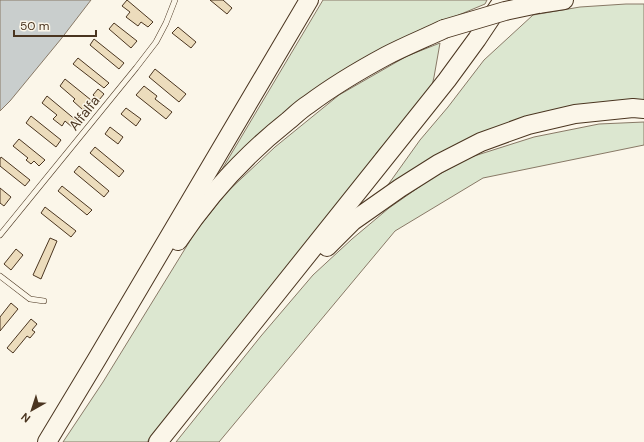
<svg xmlns="http://www.w3.org/2000/svg" width="644" height="442" font-family="'DM Sans',sans-serif">
<style>
.green{fill:#dce7d0;stroke:#887966}
.water{fill:#c9cecd;stroke:#887966}
.building{fill:#ecdcbc;stroke:#4a3520}
.lines{fill:none;stroke-linecap:round;stroke-linejoin:round}
.lane-casing{stroke:#4a3520;stroke-width:6}
.highway-casing{stroke:#4a3520;stroke-width:20}
.lane{stroke:#fbf6e9;stroke-width:5}
.highway{stroke:#fbf6e9;stroke-width:18}
.highway-bridge-casing{stroke:#4a3520;stroke-width:20;stroke-linecap:butt}
.highway-bridge{stroke:#fbf6e9;stroke-width:18}
.labels{text-anchor:middle;stroke-width:3;stroke-linejoin:round;paint-order:stroke}
.street-label{font-size:14px;fill:#4a3520;stroke:#fbf6e9}
</style>
<rect width="100%" height="100%" fill="#fbf6e9"/>
<g class="green">
<path d="M 323,0 L 487,0 L 485,4 L 399,40 L 224,172 L 221,171 Z"/>
<path d="M 626,4 L 644,4 L 644,104 L 589,107 L 385,189 L 420,140 L 448,107 L 484,60 L 533,15 L 580,7 Z"/>
<path d="M 440,43 L 434,77 L 431,90 L 378,151 L 353,186 L 147,442 L 63,442 L 103,382 L 196,231 L 227,192 L 275,147 L 339,95 L 407,56 Z"/>
<path d="M 644,122 L 644,145 L 483,178 L 395,231 L 219,442 L 176,442 L 261,336 L 313,275 L 352,239 L 389,208 L 432,178 L 471,157 L 534,137 L 599,124 Z"/>
</g>
<path class="water" d="M 0,0 L 91,0 L 61,39 L 10,101 L 0,111 Z"/>
<g class="building">
<path d="M 127,0 L 153,22 L 148,27 L 141,22 L 138,26 L 126,17 L 130,12 L 122,6 Z"/>
<path d="M 210,0 L 223,0 L 232,8 L 227,14 Z"/>
<path d="M 114,23 L 137,41 L 131,48 L 109,29 Z"/>
<path d="M 178,27 L 196,42 L 191,48 L 172,33 Z"/>
<path d="M 94,39 L 124,63 L 119,69 L 90,45 Z"/>
<path d="M 78,58 L 109,83 L 104,88 L 73,64 Z"/>
<path d="M 155,69 L 186,94 L 179,102 L 149,77 Z"/>
<path d="M 65,79 L 91,100 L 83,110 L 73,101 L 75,99 L 60,86 Z"/>
<path d="M 144,86 L 157,96 L 155,99 L 172,112 L 166,119 L 136,95 Z"/>
<path d="M 98,89 L 104,94 L 99,100 L 93,95 Z"/>
<path d="M 47,96 L 77,121 L 72,127 L 65,121 L 62,126 L 53,119 L 57,115 L 42,103 Z"/>
<path d="M 126,108 L 141,119 L 136,126 L 121,114 Z"/>
<path d="M 31,116 L 61,140 L 56,147 L 26,123 Z"/>
<path d="M 110,127 L 123,137 L 118,144 L 105,134 Z"/>
<path d="M 19,139 L 45,160 L 39,166 L 34,161 L 31,164 L 26,160 L 28,158 L 13,146 Z"/>
<path d="M 95,147 L 124,171 L 119,177 L 90,153 Z"/>
<path d="M 1,157 L 30,180 L 25,186 L 0,166 L 0,159 Z"/>
<path d="M 79,166 L 109,191 L 104,197 L 74,172 Z"/>
<path d="M 62,186 L 92,210 L 87,215 L 58,191 Z"/>
<path d="M 0,188 L 11,197 L 4,206 L 0,203 Z"/>
<path d="M 45,207 L 76,231 L 71,237 L 41,213 Z"/>
<path d="M 50,238 L 57,241 L 41,279 L 33,275 Z"/>
<path d="M 16,249 L 23,255 L 11,270 L 4,264 Z"/>
<path d="M 11,303 L 18,309 L 0,331 L 0,317 Z"/>
<path d="M 31,319 L 37,324 L 32,330 L 35,332 L 30,338 L 27,336 L 13,353 L 7,348 Z"/>
</g>
<g class="lines">
<g class="lane-casing">
<g id="lane">
<path d="M 0,235 L 136,68 L 156,42 L 166,23 L 175,0"/>
<path d="M 0,276 L 30,299 L 44,301"/>
</g>
</g>
<g class="highway-casing">
<g id="highway">
<path d="M 538,4 L 564,0"/>
<path d="M 178,241 C 208,196 245,155 288,121 C 295,115 301,109 309,104 C 333,86 360,70 386,56 C 405,46 425,38 444,29"/>
<path d="M 327,247 L 353,221 L 400,188 L 438,164 L 481,142 L 528,125 L 575,114 L 633,108 L 644,109"/>
<path d="M 47,442 L 97,359 L 309,0"/>
<path d="M 158,442 L 447,80 L 477,39 L 503,0"/>
</g>
</g>
<use href="#lane" class="lane"/>
<use href="#highway" class="highway"/>
<g class="highway-bridge-casing">
<path id="highway-bridge" d="M 444,29 L 505,11 L 538,4"/>
</g>
<use href="#highway-bridge" class="highway-bridge"/>
</g>
<g class="labels">
<g class="street-label">
<text transform="translate(84 113) rotate(-51)" y="5">Alfalfa</text>
</g>
</g>
<g transform="translate(32 410) rotate(219)" stroke="#fbf6e9" stroke-width="3" paint-order="stroke">
<path d="M0-3L7 15L0 10L-7 15Z" fill="#4a3520"/>
<text y="-6" font-size="11" font-weight="bold" text-anchor="middle" fill="#4a3520">N</text>
</g>
<path d="M14 30v6h82v-6" fill="none" stroke="#4a3520" stroke-width="2"/>
<text x="20" y="30" font-size="12" fill="#4a3520" stroke="#fbf6e9" stroke-width="3" paint-order="stroke">50 m</text>
</svg>
